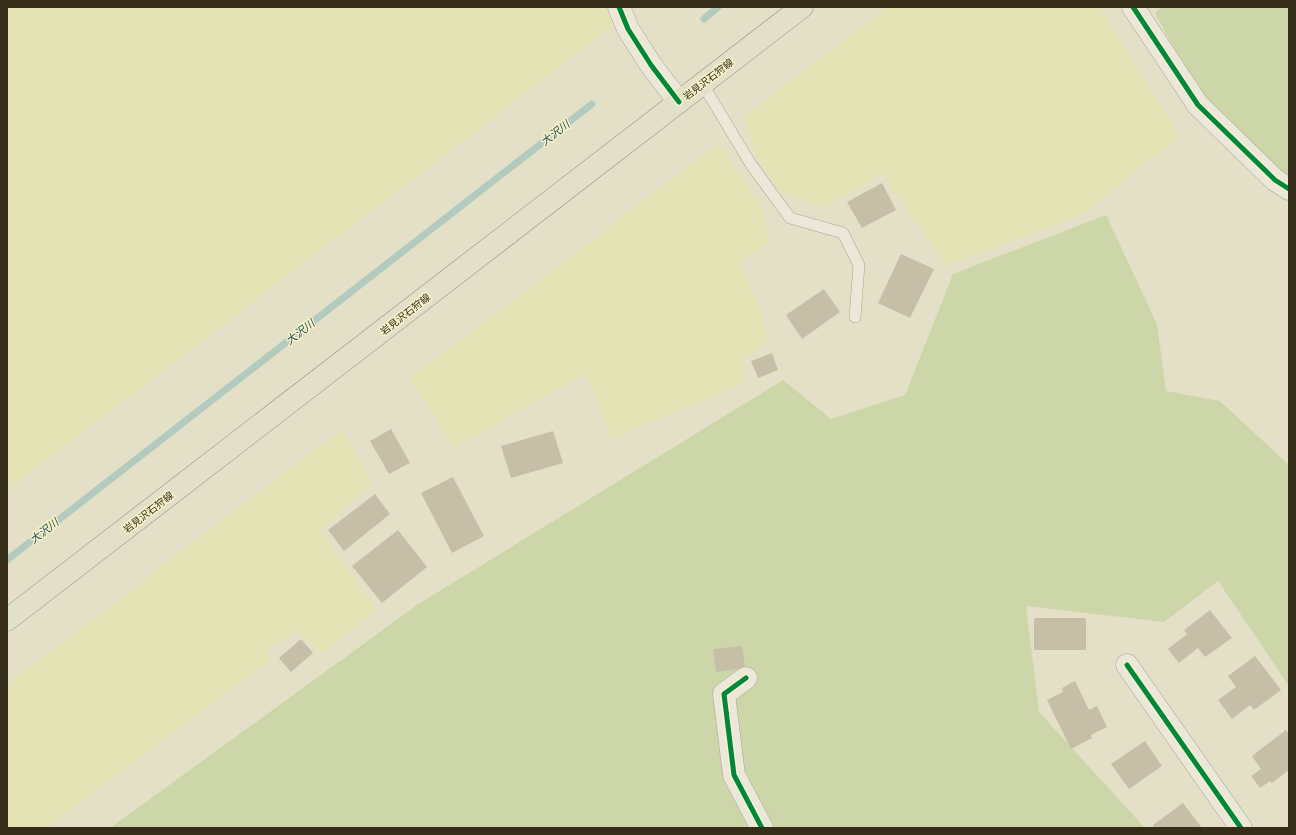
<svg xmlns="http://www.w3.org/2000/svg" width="1296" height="835" font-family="Bitter,'Noto Sans JP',serif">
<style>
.farmland{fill:#e4e3b5}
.green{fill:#cdd6a8}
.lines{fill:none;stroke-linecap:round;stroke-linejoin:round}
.stream{stroke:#b3cabf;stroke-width:7}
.building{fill:#c7bea8}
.lane-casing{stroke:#a8a491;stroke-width:12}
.street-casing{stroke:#a8a491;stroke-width:23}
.primary-casing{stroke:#8d8978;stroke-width:23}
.lane{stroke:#ebe8d9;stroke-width:11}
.street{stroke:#ebe8d9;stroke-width:22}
.primary{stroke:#e3e0ca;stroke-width:22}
.cycleway-casing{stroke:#f7f2ca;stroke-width:8}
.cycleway{stroke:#00873e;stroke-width:5}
.labels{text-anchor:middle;stroke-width:3;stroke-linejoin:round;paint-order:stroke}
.street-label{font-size:10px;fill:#362c1a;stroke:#f7f2ca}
.water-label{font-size:11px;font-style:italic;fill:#285157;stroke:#f7f2ca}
</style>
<rect width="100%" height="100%" fill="#e3e0c7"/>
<g class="farmland">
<path d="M 7,7 L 638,7 L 7,491 Z"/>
<path d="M 887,7 L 1099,7 L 1180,136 L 1081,216 L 946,266 L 882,174 L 824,208 L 781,192 L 755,153 L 744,117 Z"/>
<path d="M 719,144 L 761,206 L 770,242 L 740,263 L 762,312 L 767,344 L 743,360 L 743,384 L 611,439 L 587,373 L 454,448 L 410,378 Z"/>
<path d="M 342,430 L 373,483 L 320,531 L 377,610 L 322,655 L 297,630 L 267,651 L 270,661 L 47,828 L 7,828 L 7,684 Z"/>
</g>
<g class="green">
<path d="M 1162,7 L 1289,7 L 1289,177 L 1284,174 L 1203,103 L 1155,13 Z"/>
<path d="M 1106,215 L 1157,324 L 1166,391 L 1220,401 L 1289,465 L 1289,686 L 1218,581 L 1164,622 L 1026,606 L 1039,712 L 1145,828 L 110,828 L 417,605 L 783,380 L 831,419 L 905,395 L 953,274 Z"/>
</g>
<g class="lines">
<g class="stream">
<path d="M 704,19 L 718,7"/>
<path d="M 7,560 L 592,104"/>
</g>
</g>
<g class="building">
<path d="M 882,183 L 896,210 L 862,228 L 847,202 Z"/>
<path d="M 901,254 L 934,269 L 910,318 L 878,303 Z"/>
<path d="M 824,289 L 840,312 L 802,339 L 786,315 Z"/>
<path d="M 772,353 L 778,370 L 758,378 L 751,361 Z"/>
<path d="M 391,429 L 410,463 L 389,474 L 370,441 Z"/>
<path d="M 553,431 L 563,463 L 511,478 L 501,446 Z"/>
<path d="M 453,477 L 484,536 L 452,553 L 421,493 Z"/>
<path d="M 375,494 L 390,514 L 344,551 L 328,530 Z"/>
<path d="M 398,530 L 427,567 L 382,603 L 352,566 Z"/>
<path d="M 1210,610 L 1232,638 L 1205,657 L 1198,648 L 1179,663 L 1168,649 L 1187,634 L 1184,630 Z"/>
<rect x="1034" y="618" width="52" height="32"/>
<path d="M 301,639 L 313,653 L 291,672 L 279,658 Z"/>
<path d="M 742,646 L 745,668 L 716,672 L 713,649 Z"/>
<path d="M 1255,656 L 1281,690 L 1254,710 L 1250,705 L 1232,719 L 1218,700 L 1236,687 L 1228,676 Z"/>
<path d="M 1075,681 L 1089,710 L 1097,706 L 1107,727 L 1091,735 L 1092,738 L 1071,749 L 1047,700 L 1063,692 L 1062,688 Z"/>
<path d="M 1286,730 L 1289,734 L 1289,770 L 1272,783 L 1270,781 L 1260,788 L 1251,776 L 1261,769 L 1252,756 Z"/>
<path d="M 1145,741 L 1162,766 L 1129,789 L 1111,764 Z"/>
<path d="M 1183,803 L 1202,828 L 1155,828 L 1153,825 Z"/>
</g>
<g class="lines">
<g class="lane-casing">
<path id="lane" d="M 702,83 L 750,163 L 790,218 L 843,233 L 859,265 L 855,317"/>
</g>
<g class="street-casing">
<g id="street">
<path d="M 619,7 L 628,29 L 651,65 L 679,102"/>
<path d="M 1133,7 L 1198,105 L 1275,180 L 1289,189"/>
<path d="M 1127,665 L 1241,828"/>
<path d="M 746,678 L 724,694 L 734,775 L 762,828"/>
</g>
</g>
<g class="primary-casing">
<path id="primary" d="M 7,620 L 802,7"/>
</g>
<use href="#lane" class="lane"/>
<use href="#street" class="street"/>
<use href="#primary" class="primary"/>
<g class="cycleway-casing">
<g id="cycleway">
<path d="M 619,7 L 628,29 L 651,65 L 679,102"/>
<path d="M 1133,7 L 1198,105 L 1275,180 L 1289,189"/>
<path d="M 1127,665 L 1241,828"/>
<path d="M 746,678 L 724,694 L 734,775 L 762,828"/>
</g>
</g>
<use href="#cycleway" class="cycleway"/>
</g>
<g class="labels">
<g class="street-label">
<text transform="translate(708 79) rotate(-38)" y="4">岩見沢石狩線</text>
<text transform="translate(405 314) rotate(-38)" y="4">岩見沢石狩線</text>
<text transform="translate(148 512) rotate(-38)" y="4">岩見沢石狩線</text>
</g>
<g class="water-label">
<text transform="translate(555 133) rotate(-38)" y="4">大沢川</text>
<text transform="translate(300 332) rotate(-38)" y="4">大沢川</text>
<text transform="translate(44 531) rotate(-38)" y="4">大沢川</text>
</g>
</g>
<rect width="1296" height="835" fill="none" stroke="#362c1a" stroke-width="16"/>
</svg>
